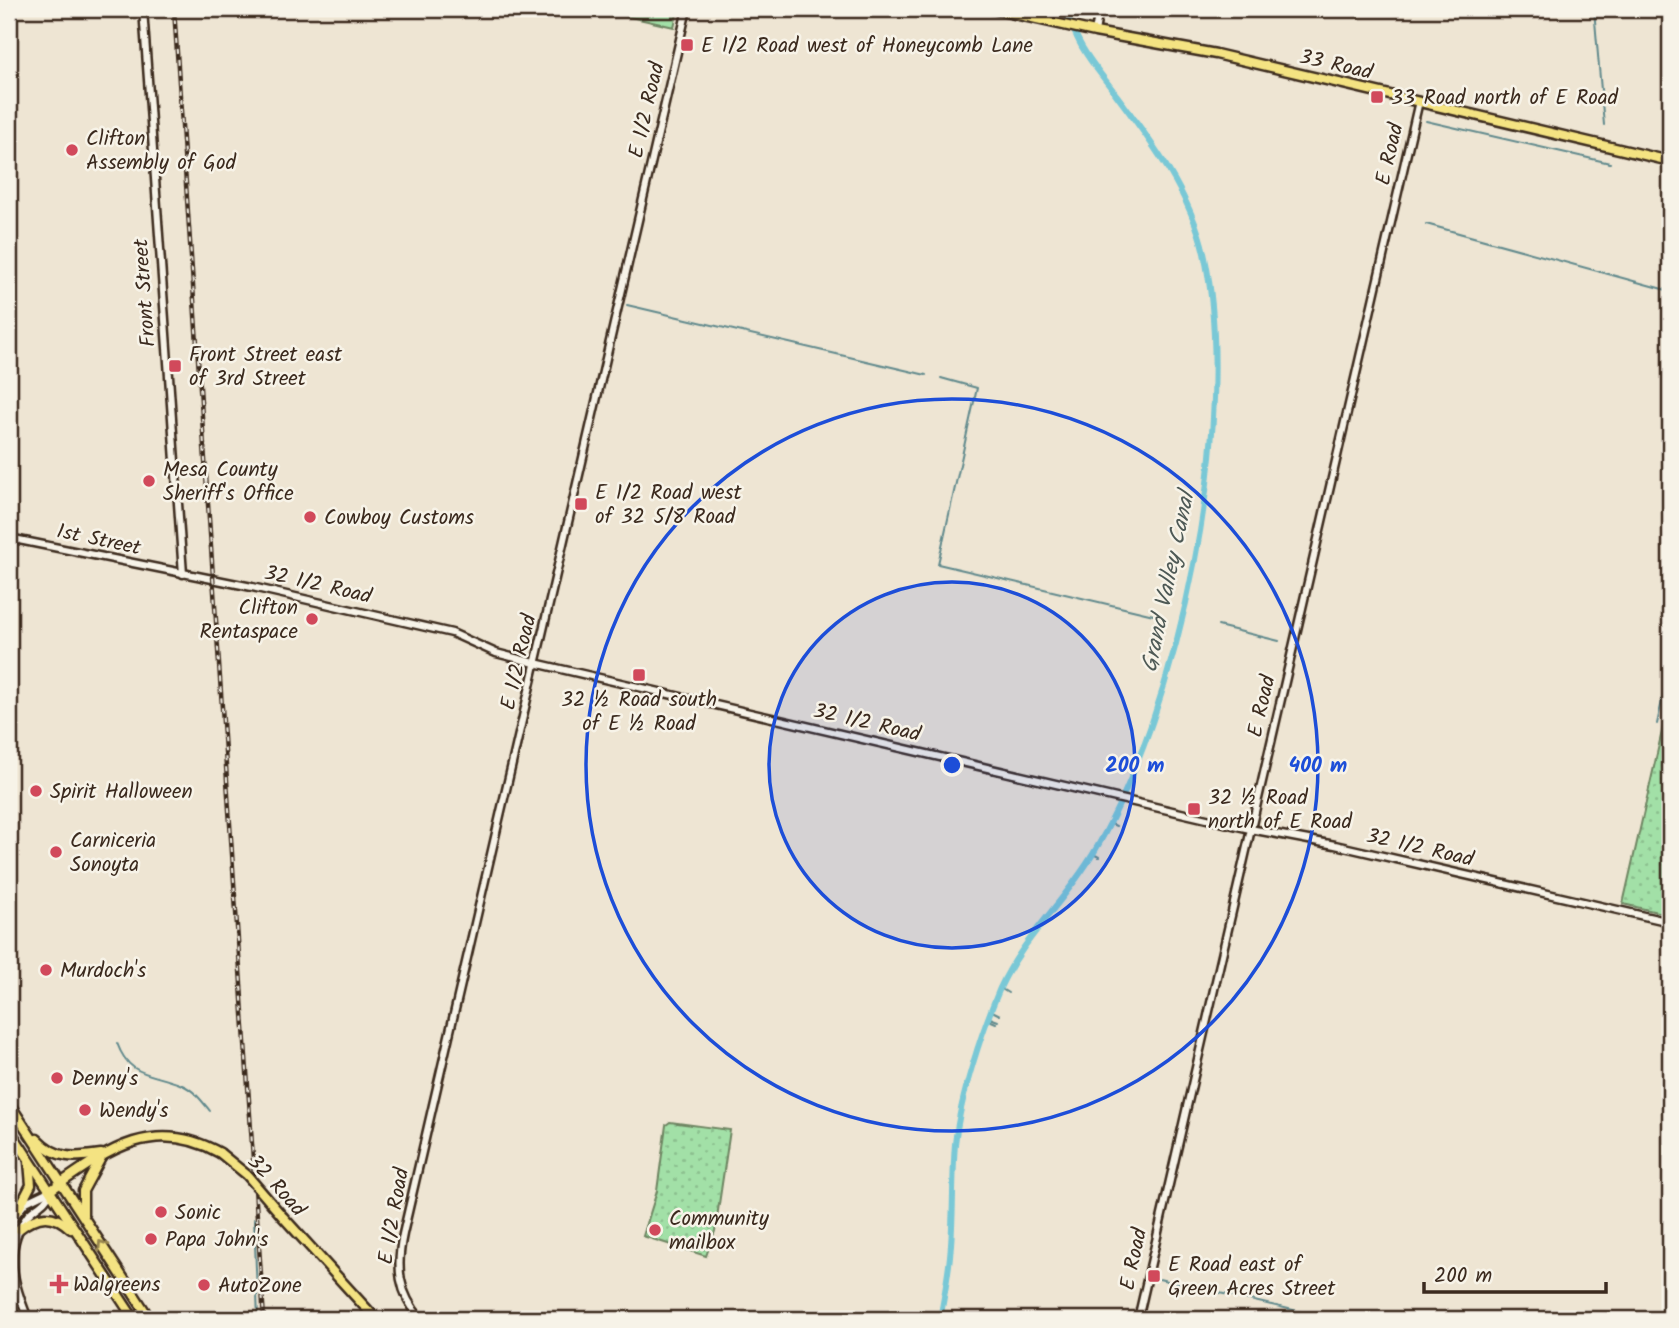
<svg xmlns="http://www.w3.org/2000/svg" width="1679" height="1328" font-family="Kalam,sans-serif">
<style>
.grass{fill:url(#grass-tufts);stroke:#6e8562;stroke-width:2}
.park{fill:url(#park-dots);stroke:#6e8562;stroke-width:2}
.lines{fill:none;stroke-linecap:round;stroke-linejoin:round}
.stream{stroke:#60898c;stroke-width:2}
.canal{stroke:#79c8d6;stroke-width:6}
.minor-casing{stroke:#3b2a1e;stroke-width:11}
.major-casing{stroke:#3b2a1e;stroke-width:13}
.minor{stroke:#f7f3e8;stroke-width:6}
.major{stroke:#f4e382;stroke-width:8}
.rail-casing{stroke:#3b2a1e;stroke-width:4.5}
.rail{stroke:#f7f3e8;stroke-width:2;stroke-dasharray:5;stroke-linecap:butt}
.major-bridge-casing{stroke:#3b2a1e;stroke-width:13;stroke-linecap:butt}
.major-bridge{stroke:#f4e382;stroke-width:8}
.oneway{stroke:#988650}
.ring{fill:none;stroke:#1d4ed8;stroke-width:3.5}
.poi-dot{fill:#d1495b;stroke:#f7f3e8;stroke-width:2.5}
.labels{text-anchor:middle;stroke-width:5;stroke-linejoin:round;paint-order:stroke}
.poi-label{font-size:21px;fill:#3b2a1e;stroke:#f7f3e8;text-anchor:start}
.street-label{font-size:21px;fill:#3b2a1e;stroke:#f7f3e8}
.water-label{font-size:23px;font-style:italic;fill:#4e5955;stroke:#f7f3e8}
.centre{fill:#1d4ed8;stroke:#f7f3e8;stroke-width:3.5}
.ring-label{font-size:21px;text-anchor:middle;font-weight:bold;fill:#1d4ed8;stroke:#f7f3e8;stroke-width:5;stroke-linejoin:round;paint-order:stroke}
</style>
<defs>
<pattern id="grass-tufts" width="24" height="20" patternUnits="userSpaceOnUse" patternTransform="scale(1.75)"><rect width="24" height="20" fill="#a2e0a7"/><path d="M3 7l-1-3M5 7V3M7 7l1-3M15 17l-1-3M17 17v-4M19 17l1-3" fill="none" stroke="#8cc08f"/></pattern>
<pattern id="park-dots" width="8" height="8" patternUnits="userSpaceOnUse" patternTransform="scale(1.75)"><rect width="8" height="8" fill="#a2e0a7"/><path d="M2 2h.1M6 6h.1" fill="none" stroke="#8cc08f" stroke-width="1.8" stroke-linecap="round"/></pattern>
</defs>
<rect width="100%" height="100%" fill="#eee5d3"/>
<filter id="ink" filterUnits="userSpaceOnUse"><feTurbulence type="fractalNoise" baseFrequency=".0143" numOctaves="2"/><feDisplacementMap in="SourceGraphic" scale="14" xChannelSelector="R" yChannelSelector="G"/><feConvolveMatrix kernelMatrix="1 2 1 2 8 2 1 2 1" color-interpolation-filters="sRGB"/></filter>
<g filter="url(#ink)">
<path class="grass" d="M 595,9 L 678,9 L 674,27 Z"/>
<g class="park">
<path d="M 1663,727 L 1670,729 L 1670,915 L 1623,904 Z"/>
<path d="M 670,1122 L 730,1130 L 715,1231 L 706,1256 L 643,1236 L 657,1191 L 666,1125 Z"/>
</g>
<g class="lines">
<g class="stream">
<path d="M 1594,9 L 1604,125"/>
<path d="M 1426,121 L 1610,163"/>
<path d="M 1426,224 L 1670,291"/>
<path d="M 627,305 L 926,375"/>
<path d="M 941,378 L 977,388 L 938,564 L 1162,617"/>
<path d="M 1218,626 L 1279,641"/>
<path d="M 1657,724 L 1670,664"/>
<path d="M 1109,823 L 1116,826"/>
<path d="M 1093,854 L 1099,857"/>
<path d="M 1000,988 L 1008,993"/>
<path d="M 992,1011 L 1000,1015"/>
<path d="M 990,1018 L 998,1021"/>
<path d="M 989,1020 L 996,1023"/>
<path d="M 117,1043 C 130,1079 152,1072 182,1085 C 194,1090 202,1101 210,1111"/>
<path d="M 254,1219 L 258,1319"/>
<path d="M 1159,1279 L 1319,1316"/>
</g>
<path class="canal" d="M 940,1319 C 944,1298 948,1277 950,1256 C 954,1219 952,1181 955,1144 C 960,1098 982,1030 1000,988 C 1023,938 1065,901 1093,854 C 1180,709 1240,419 1204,253 C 1191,194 1150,140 1115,93 C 1104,78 1091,63 1082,47 C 1075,35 1070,21 1064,9"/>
<g class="minor-casing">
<g id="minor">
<path d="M 143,9 L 183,574"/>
<path d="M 1095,32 L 1099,9"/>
<path d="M 9,538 L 252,587 L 452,633 L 496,653 L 535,663 L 1250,829 L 1335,845 L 1670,922"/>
<path d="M 9,1223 L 26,1202 L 51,1190"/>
<path d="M 9,1301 L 22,1319"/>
<path d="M 28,1319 C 14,1283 2,1250 28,1215 C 35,1207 47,1203 50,1192"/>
<path d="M 421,1319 C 398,1293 396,1267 403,1234 L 687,9"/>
<path d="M 1138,1319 L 1419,101"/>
</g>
</g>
<g class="major-casing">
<g id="major">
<path d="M 992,9 L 1095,32 L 1216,54 L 1670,161"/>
<path d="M 9,1103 L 150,1319"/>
<path d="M 9,1129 L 134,1319"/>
<path d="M 37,1139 C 57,1160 74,1158 101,1154"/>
<path d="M 51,1190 C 105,1152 153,1115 220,1153"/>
<path d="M 18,1210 L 31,1185 L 29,1162"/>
<path d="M 83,1215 L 83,1191 L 102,1156"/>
<path d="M 283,1217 L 376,1319"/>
<path d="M 19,1229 C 38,1214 53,1212 71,1229"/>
</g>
</g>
<use href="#minor" class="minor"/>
<use href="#major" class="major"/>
<g class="rail-casing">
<path id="rail" d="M 174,9 L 264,1319"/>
</g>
<use href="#rail" class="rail"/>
<g class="major-bridge-casing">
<path id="major-bridge" d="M 220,1153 L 247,1175 L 283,1217"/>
</g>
<use href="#major-bridge" class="major-bridge"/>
</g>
<defs><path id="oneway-chevron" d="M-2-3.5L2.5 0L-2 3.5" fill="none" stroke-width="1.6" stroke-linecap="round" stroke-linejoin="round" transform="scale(1.75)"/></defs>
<use class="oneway" href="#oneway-chevron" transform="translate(102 1245) rotate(-123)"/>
</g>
<circle cx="952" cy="765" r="183" fill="#1d4ed8" fill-opacity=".12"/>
<g class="ring">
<circle cx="952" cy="765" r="183"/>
<circle cx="952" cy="765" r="366"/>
</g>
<g class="poi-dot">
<rect x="680" y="38" width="14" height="14" rx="3.5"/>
<rect x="1370" y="90" width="14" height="14" rx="3.5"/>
<circle cx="72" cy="150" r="7"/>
<rect x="168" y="359" width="14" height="14" rx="3.5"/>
<circle cx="149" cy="481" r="7"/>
<rect x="574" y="497" width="14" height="14" rx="3.5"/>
<circle cx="310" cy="517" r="7"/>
<circle cx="312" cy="619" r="7"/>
<rect x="632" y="668" width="14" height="14" rx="3.5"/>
<circle cx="36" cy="791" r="7"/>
<rect x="1187" y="802" width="14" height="14" rx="3.5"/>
<circle cx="56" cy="852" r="7"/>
<circle cx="46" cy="970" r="7"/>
<circle cx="57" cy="1078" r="7"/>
<circle cx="85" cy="1110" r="7"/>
<circle cx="161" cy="1212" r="7"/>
<circle cx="655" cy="1230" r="7"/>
<circle cx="151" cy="1239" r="7"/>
<rect x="1147" y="1269" width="14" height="14" rx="3.5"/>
<path d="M55.5 1273.5h7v7h7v7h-7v7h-7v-7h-7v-7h7z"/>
<circle cx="204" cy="1285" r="7"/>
</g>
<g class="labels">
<g class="poi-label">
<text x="701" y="52">E 1/2 Road west of Honeycomb Lane</text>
<text x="1391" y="104">33 Road north of E Road</text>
<text x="86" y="145">Clifton<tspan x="86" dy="24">Assembly of God</tspan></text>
<text x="189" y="361">Front Street east<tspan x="189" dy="24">of 3rd Street</tspan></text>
<text x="163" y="476">Mesa County<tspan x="163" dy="24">Sheriff's Office</tspan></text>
<text x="595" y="499">E 1/2 Road west<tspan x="595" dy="24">of 32 5/8 Road</tspan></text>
<text x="324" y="524">Cowboy Customs</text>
<text x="298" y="614" text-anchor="end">Clifton<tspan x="298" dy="24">Rentaspace</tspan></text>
<text x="639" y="706" text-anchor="middle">32 ½ Road south<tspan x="639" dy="24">of E ½ Road</tspan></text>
<text x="50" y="798">Spirit Halloween</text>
<text x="1208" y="804">32 ½ Road<tspan x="1208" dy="24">north of E Road</tspan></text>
<text x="70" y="847">Carniceria<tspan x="70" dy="24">Sonoyta</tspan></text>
<text x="60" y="977">Murdoch's</text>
<text x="71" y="1085">Denny's</text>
<text x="99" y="1117">Wendy's</text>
<text x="175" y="1219">Sonic</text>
<text x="669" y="1225">Community<tspan x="669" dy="24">mailbox</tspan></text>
<text x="165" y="1246">Papa John's</text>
<text x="1168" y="1271">E Road east of<tspan x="1168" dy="24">Green Acres Street</tspan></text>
<text x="73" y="1291">Walgreens</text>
<text x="218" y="1292">AutoZone</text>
</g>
<g class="street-label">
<text transform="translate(1336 64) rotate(13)" y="7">33 Road</text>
<text transform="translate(646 110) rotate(-77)" y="7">E 1/2 Road</text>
<text transform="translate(1389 154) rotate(-77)" y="7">E Road</text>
<text transform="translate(144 293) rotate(-94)" y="7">Front Street</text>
<text transform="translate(99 539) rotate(12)" y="7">1st Street</text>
<text transform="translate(318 584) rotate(13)" y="7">32 1/2 Road</text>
<text transform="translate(518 662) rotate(-77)" y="7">E 1/2 Road</text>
<text transform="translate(1261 706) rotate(-77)" y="7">E Road</text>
<text transform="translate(867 722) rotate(13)" y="7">32 1/2 Road</text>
<text transform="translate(1420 847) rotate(13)" y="7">32 1/2 Road</text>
<text transform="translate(277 1185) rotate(48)" y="7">32 Road</text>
<text transform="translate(393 1216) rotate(-80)" y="7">E 1/2 Road</text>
<text transform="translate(1133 1259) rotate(-78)" y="7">E Road</text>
</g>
<g class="water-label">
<text transform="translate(1167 582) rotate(-78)" y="8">Grand Valley Canal</text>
</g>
</g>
<circle cx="952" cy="765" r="10" class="centre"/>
<g class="ring-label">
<text x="1135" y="772">200 m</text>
<text x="1318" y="772">400 m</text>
</g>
<rect width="1679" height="1328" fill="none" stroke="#f7f3e8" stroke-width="35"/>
<rect x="18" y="18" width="1644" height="1293" fill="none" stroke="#3b2a1e" stroke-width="2.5" filter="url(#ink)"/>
<path d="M1424 1282v10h182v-10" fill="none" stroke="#3b2a1e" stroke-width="3.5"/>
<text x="1434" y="1282" font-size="21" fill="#3b2a1e" stroke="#f7f3e8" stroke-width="5" paint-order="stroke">200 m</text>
</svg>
